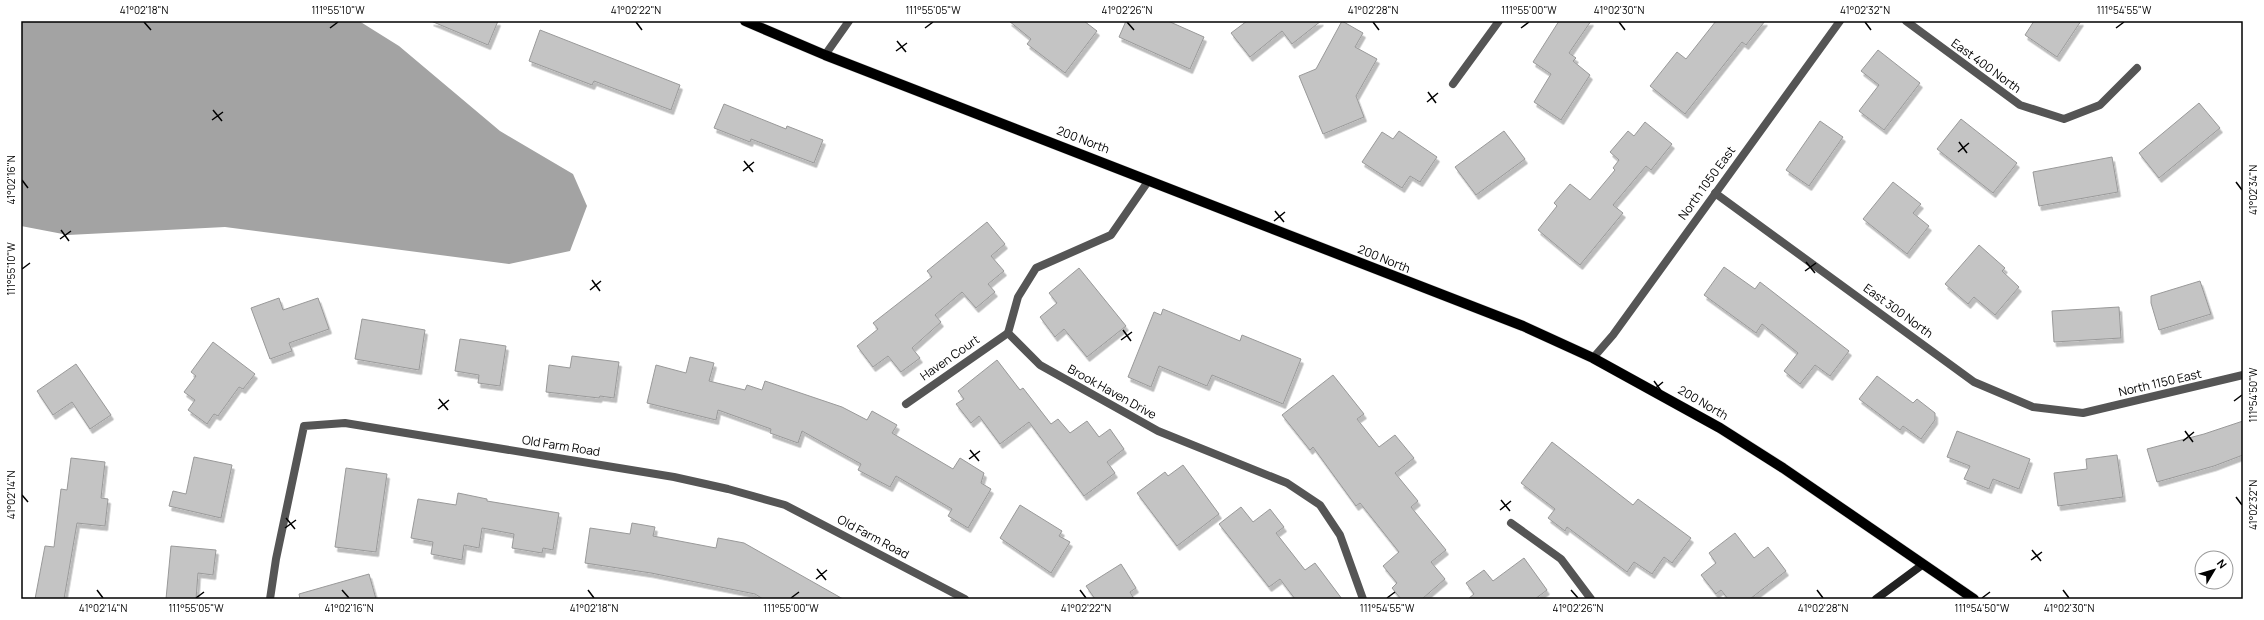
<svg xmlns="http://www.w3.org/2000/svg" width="2264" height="620" font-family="Manrope,sans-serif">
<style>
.water{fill:#a3a3a3}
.building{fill:#c4c4c4;stroke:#999;filter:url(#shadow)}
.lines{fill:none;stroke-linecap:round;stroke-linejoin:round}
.primary-casing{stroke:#dbdbdb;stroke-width:11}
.street{stroke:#555;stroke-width:8}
.secondary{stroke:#222;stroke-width:8}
.primary{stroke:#000;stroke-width:10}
.ticks{fill:none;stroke:#000;stroke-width:1.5}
.labels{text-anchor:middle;stroke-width:3.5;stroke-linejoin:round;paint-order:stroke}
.street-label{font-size:12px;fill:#000;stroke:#fff}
.neatline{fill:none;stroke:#000;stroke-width:1.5}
.ticks-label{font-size:10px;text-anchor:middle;fill:#000}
</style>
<defs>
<filter id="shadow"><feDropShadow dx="2.5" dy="4.5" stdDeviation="0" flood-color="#0004"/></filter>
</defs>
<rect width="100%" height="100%" fill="#fff"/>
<path class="water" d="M 21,21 L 359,21 L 399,46 L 500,131 L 573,174 L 587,206 L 570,251 L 509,264 L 225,227 L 68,235 L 21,226 Z"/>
<g class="building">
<path d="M 431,21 L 498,21 L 488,45 Z"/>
<path d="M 1009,21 L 1084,21 L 1097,31 L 1065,73 L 1027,44 L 1031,39 Z"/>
<path d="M 1126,21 L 1168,21 L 1204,37 L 1190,69 L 1119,37 Z"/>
<path d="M 1247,21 L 1321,21 L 1292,44 L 1282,31 L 1250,57 L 1231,33 Z"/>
<path d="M 1342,21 L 1363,33 L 1355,47 L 1377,59 L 1356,96 L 1364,117 L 1323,134 L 1299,76 L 1316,69 Z"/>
<path d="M 1559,21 L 1591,21 L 1569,53 L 1576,58 L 1573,61 L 1590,75 L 1561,120 L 1534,102 L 1551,74 L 1533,62 Z"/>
<path d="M 1716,21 L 1765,21 L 1746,45 L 1742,42 L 1685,114 L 1650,86 L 1677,52 L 1686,59 Z"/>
<path d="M 2034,21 L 2081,21 L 2057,57 L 2025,35 Z"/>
<path d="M 540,30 L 680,85 L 671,110 L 594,81 L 592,85 L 529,61 Z"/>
<path d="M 1878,50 L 1920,83 L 1884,130 L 1859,111 L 1879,85 L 1861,71 Z"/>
<path d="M 2199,103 L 2220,128 L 2159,178 L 2139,153 Z"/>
<path d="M 724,104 L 786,129 L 787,126 L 823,140 L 814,163 L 751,139 L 750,142 L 714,128 Z"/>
<path d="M 1961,119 L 2017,163 L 1993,193 L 1937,149 Z"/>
<path d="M 1820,121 L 1843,137 L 1809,186 L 1786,170 Z"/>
<path d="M 1645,122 L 1672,144 L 1651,170 L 1646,166 L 1613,205 L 1623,213 L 1580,265 L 1538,230 L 1557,206 L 1554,203 L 1570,184 L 1590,200 L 1615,170 L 1613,168 L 1619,160 L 1610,152 L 1628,131 L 1634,136 Z"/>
<path d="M 1399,131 L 1437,157 L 1420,182 L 1410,176 L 1402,188 L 1362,162 L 1382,132 L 1393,139 Z"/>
<path d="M 1504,131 L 1525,159 L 1476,195 L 1455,167 Z"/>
<path d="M 2112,157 L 2118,192 L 2039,206 L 2033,172 Z"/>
<path d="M 1893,182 L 1921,204 L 1913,213 L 1929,226 L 1907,254 L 1863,219 Z"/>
<path d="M 987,222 L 1005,244 L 991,256 L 1004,271 L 988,284 L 995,292 L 976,308 L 962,292 L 935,315 L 941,322 L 912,348 L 920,358 L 901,372 L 888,356 L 873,367 L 857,346 L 878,329 L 873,323 L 932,277 L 927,271 Z"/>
<path d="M 1979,245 L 2005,268 L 2002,271 L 2019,287 L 1995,315 L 1974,297 L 1968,304 L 1945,284 Z"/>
<path d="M 1724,267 L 1755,289 L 1760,282 L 1849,351 L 1830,376 L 1815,365 L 1800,384 L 1784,371 L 1798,353 L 1762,324 L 1756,333 L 1704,295 Z"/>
<path d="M 1079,268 L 1126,326 L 1087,357 L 1064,329 L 1055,337 L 1040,317 L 1057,303 L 1049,293 Z"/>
<path d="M 2200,281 L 2211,314 L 2159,330 L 2151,303 L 2151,296 Z"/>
<path d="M 279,298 L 283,310 L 318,298 L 329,329 L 289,343 L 292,351 L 270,359 L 251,308 Z"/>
<path d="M 2119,307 L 2121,338 L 2054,342 L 2052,311 Z"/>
<path d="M 1163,309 L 1240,341 L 1242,335 L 1301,359 L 1283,404 L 1212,375 L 1207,386 L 1159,366 L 1151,387 L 1128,377 L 1154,312 L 1161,315 Z"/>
<path d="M 362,319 L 425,330 L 419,370 L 355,359 Z"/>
<path d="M 460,339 L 506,346 L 500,386 L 478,383 L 479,375 L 455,371 Z"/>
<path d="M 213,342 L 255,374 L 243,389 L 239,387 L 218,416 L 214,414 L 207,424 L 188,410 L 195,400 L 184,392 L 196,376 L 191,372 Z"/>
<path d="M 572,356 L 619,362 L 614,398 L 600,396 L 599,398 L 546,392 L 549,365 L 570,368 Z"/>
<path d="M 690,357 L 714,363 L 709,381 L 745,390 L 747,385 L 762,390 L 765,381 L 842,407 L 867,420 L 872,411 L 897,425 L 892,433 L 953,469 L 960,458 L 984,473 L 981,483 L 991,489 L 968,528 L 948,516 L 952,509 L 896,476 L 890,487 L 858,470 L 861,464 L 802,431 L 798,443 L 770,433 L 771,429 L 718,410 L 716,420 L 647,403 L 656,365 L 686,373 Z"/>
<path d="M 997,360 L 1020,390 L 1023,388 L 1051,424 L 1058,419 L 1070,433 L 1087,421 L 1099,437 L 1110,429 L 1124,449 L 1107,462 L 1115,473 L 1084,496 L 1029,422 L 1000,444 L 979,416 L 971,423 L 956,404 L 964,399 L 958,391 Z"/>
<path d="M 76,364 L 111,415 L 90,429 L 72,402 L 53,415 L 37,391 Z"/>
<path d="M 1333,375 L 1364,414 L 1357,419 L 1379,447 L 1395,435 L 1414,458 L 1395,473 L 1418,501 L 1411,507 L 1446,550 L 1431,562 L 1445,579 L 1422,599 L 1401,599 L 1392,588 L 1397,583 L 1383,566 L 1399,552 L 1360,503 L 1356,506 L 1313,447 L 1310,450 L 1282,415 Z"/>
<path d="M 1877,376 L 1913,403 L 1917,399 L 1935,413 L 1935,420 L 1921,439 L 1903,426 L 1900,430 L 1859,399 Z"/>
<path d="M 2243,421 L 2243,455 L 2214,466 L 2157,482 L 2147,449 L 2204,434 Z"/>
<path d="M 1957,431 L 2030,459 L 2019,489 L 1993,479 L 1989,489 L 1964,479 L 1970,466 L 1947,457 Z"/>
<path d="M 1552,442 L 1633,505 L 1638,499 L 1691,538 L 1672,563 L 1664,557 L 1652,574 L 1634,562 L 1627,572 L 1567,527 L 1565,531 L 1548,518 L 1555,509 L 1521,483 Z"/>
<path d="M 2117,455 L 2123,497 L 2058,506 L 2054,473 L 2087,469 L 2086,459 Z"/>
<path d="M 194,457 L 232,465 L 221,518 L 169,506 L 173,491 L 186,494 Z"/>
<path d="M 71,458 L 105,462 L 101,498 L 108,499 L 105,526 L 77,523 L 64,599 L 35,599 L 45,546 L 54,547 L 61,489 L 67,490 Z"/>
<path d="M 1183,465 L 1219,514 L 1177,546 L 1137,493 L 1165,472 L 1168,476 Z"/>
<path d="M 346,468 L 387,474 L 376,552 L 335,547 Z"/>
<path d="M 458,493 L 487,499 L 487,501 L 559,513 L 553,550 L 543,548 L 542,553 L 512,548 L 514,534 L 482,528 L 479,548 L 464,545 L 462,560 L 431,554 L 433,542 L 411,538 L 418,499 L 456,505 Z"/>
<path d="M 1020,505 L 1062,531 L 1059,536 L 1070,542 L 1051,573 L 1000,538 Z"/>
<path d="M 1241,507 L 1253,522 L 1270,509 L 1284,527 L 1276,533 L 1305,570 L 1315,563 L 1342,599 L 1295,599 L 1280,579 L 1269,587 L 1219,524 Z"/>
<path d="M 632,523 L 655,527 L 653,536 L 716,548 L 718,538 L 744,543 L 843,599 L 763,599 L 755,594 L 651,573 L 585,563 L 590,528 L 630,534 Z"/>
<path d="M 1735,533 L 1754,558 L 1768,547 L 1786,571 L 1750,599 L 1728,599 L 1721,590 L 1716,594 L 1701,575 L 1716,563 L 1709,553 Z"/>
<path d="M 171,546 L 216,550 L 213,575 L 198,573 L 196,599 L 166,599 Z"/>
<path d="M 1524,558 L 1547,590 L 1535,599 L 1468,599 L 1474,594 L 1466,583 L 1484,570 L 1493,581 Z"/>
<path d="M 1121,564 L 1136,588 L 1130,592 L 1134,599 L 1095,599 L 1086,586 Z"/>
<path d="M 369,574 L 376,599 L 300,599 L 299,594 Z"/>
</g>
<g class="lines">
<g class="primary-casing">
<path id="primary" d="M 745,21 L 825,55 L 1523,326 L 1593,358 L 1720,428 L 1783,468 L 1974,599"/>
</g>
<g class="street">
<path d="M 1906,21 L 2020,105 L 2064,119 L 2100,105 L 2137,68"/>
<path d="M 825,55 L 849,21"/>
<path d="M 1453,84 L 1499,21"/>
<path d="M 1149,180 L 1111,235 L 1036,268 L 1018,297 L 1008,333 L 1040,365 L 1158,431 L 1287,483 L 1320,505 L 1340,535 L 1363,599"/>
<path d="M 1715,193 L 1974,382 L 2033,407 L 2083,413 L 2243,375"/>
<path d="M 1593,358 L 1613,335 L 1840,21"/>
<path d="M 906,404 L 1008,333"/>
<path d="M 1511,523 L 1561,559 L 1591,599"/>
<path d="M 270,599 L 276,559 L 304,426 L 345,423 L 674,477 L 728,489 L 785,505 L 965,599"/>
</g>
<path class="secondary" d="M 1876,599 L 1922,565"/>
<use href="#primary" class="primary"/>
</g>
<path class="ticks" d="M 144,22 L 151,30M 636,22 L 642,30M 1127,22 L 1134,30M 1373,22 L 1379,30M 1619,22 L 1625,30M 1865,22 L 1871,30M 330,28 L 338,22M 925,28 L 933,22M 1521,28 L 1529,22M 2116,28 L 2124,22M 897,41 L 906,52M 896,51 L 907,43M 1428,92 L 1436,103M 1427,102 L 1438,93M 213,110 L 222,121M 212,120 L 223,112M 1959,142 L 1967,153M 1958,152 L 1969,143M 744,161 L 753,172M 743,171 L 754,162M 22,180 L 28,188M 2236,182 L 2242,190M 1275,211 L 1284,222M 1274,221 L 1285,212M 61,230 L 69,241M 60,239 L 71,231M 1806,262 L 1815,273M 22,269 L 30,263M 1805,271 L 1816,263M 592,280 L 600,291M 590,290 L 601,281M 1123,330 L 1131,341M 1121,340 L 1132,332M 1654,381 L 1662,392M 1652,391 L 1663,382M 439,399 L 448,410M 2234,401 L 2242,395M 438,409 L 449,400M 2185,431 L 2193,442M 2183,441 L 2194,432M 970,450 L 979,461M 969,459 L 980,451M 22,495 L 28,502M 2236,497 L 2242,505M 1501,500 L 1510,511M 1500,510 L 1511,501M 286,518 L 295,529M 285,528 L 296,520M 2032,550 L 2041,561M 2031,560 L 2042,552M 817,569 L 826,580M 816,579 L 827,570M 97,590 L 103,598M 342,590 L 349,598M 588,590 L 594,598M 1080,590 L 1086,598M 1571,590 L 1578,598M 1817,590 L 1823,598M 2063,590 L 2069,598M 196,598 L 204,592M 791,598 L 799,592M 1387,598 L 1395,592M 1982,598 L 1990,592"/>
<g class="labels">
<g class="street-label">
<text transform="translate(1986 66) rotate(36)" y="4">East 400 North</text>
<text transform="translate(1083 140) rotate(21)" y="4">200 North</text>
<text transform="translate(1707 183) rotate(-54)" y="4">North 1050 East</text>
<text transform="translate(1384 259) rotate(22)" y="4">200 North</text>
<text transform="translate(1898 311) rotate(36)" y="4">East 300 North</text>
<text transform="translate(950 358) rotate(-35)" y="4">Haven Court</text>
<text transform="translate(2160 383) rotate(-13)" y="4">North 1150 East</text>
<text transform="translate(1112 392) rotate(29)" y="4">Brook Haven Drive</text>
<text transform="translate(1703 403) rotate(30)" y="4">200 North</text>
<text transform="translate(561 446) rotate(9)" y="4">Old Farm Road</text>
<text transform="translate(873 537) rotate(28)" y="4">Old Farm Road</text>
</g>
</g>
<rect width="2264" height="620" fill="none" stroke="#ffffff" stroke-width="44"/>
<g transform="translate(2214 570) rotate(52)"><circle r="19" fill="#ffffff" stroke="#999999"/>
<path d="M0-3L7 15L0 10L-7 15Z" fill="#000000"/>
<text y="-6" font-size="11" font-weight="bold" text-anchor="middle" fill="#000000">N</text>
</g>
<rect x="22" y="22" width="2220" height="576" class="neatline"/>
<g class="ticks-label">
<text x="144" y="14">41°02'18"N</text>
<text x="338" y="14">111°55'10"W</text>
<text x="636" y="14">41°02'22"N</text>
<text x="933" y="14">111°55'05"W</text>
<text x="1127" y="14">41°02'26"N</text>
<text x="1373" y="14">41°02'28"N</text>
<text x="1529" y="14">111°55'00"W</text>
<text x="1619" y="14">41°02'30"N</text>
<text x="1865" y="14">41°02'32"N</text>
<text x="2124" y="14">111°54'55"W</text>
<text transform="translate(11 180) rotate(-90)" y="4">41°02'16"N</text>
<text transform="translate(2253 190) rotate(-90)" y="4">41°02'34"N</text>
<text transform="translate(11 269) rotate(-90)" y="4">111°55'10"W</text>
<text transform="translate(2253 395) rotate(-90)" y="4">111°54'50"W</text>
<text transform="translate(11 495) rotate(-90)" y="4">41°02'14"N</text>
<text transform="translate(2253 505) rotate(-90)" y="4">41°02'32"N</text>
<text x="103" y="612">41°02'14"N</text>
<text x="196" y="612">111°55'05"W</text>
<text x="349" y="612">41°02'16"N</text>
<text x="594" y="612">41°02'18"N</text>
<text x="791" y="612">111°55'00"W</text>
<text x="1086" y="612">41°02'22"N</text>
<text x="1387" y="612">111°54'55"W</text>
<text x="1578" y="612">41°02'26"N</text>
<text x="1823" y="612">41°02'28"N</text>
<text x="1982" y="612">111°54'50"W</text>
<text x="2069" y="612">41°02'30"N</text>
</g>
</svg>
